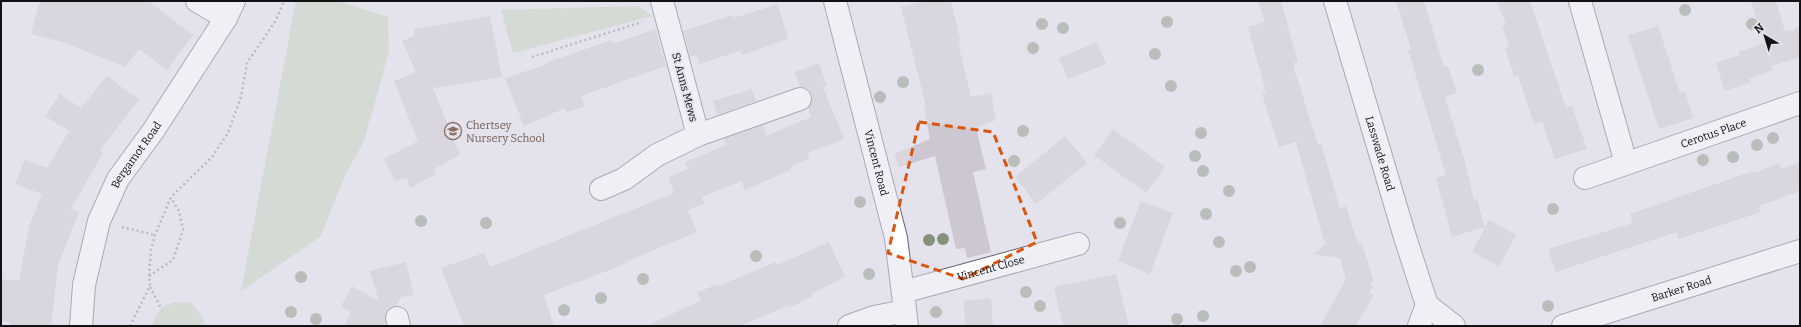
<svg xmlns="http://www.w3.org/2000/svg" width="1801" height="327" font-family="Bitter,serif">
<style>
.green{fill:#c1d1b7}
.building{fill:#ccc7d1}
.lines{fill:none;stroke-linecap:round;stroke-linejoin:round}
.minor-casing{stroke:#66656e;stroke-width:24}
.path{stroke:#8a8991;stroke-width:2.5;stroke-dasharray:2 3;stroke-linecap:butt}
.minor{stroke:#fff;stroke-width:22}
.tree{fill:#85937e}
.marked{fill:none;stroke:#dd550c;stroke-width:3;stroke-dasharray:8 5;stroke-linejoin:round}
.labels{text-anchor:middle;stroke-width:3.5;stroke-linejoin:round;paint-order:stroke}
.street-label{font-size:11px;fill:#121215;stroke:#e3e2ed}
.education-label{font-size:11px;fill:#785e54;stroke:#e3e2ed;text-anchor:start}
</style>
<rect width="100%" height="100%" fill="#e3e2ed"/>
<g class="green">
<path d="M 296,1 L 339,1 L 388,17 L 389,52 L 364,141 L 345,175 L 320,237 L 241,291 Z"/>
<path d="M 638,6 L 652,16 L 513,53 L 501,10 Z"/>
<path d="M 174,302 L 191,303 L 203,317 L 204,326 L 151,326 L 161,308 Z"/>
</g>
<g class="building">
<path d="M 40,1 L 148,1 L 193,35 L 167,70 L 139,49 L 125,67 L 65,43 L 31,34 Z"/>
<path d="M 926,1 L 951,1 L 961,43 L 958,43 L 971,97 L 991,93 L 996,120 L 976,128 L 986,169 L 973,172 L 991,252 L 967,258 L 965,248 L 956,249 L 935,156 L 899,167 L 894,154 L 930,139 L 924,107 L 926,106 L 901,7 Z"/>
<path d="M 1258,1 L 1281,1 L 1298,62 L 1293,63 L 1295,71 L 1318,145 L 1321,144 L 1340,208 L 1346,206 L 1358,244 L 1362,243 L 1373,279 L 1370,285 L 1373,286 L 1369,293 L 1374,295 L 1355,326 L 1320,326 L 1346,279 L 1340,258 L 1314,254 L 1325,244 L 1296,142 L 1279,147 L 1262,94 L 1266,93 L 1248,27 L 1265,22 Z"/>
<path d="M 1396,1 L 1424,1 L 1444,67 L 1448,66 L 1457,93 L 1445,97 L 1464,159 L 1474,200 L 1477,199 L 1485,227 L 1452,237 L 1436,178 L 1446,175 L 1408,50 L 1411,49 Z"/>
<path d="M 1497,1 L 1530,1 L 1566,108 L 1572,106 L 1587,149 L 1555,159 L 1542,122 L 1534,124 L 1518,75 L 1514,76 L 1505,48 L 1509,47 L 1502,26 L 1506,25 Z"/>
<path d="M 1751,1 L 1776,1 L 1785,32 L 1800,27 L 1800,57 L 1772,66 L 1773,70 L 1749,79 L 1751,82 L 1725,91 L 1716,63 L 1740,55 L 1738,52 L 1764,43 Z"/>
<path d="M 778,4 L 788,39 L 742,55 L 740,51 L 699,64 L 696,55 L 690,57 L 683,31 L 733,15 L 734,18 Z"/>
<path d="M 490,16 L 502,77 L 433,88 L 460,155 L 434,169 L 436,174 L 410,188 L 407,178 L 395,181 L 384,159 L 418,141 L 394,81 L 416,72 L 402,41 L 414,36 L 414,29 Z"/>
<path d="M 1658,26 L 1680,93 L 1685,92 L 1693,118 L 1659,129 L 1628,35 Z"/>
<path d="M 655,29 L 666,66 L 581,96 L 585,107 L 567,112 L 565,108 L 524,126 L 505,78 L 548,64 L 548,62 L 612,40 L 613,44 Z"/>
<path d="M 1097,42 L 1106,64 L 1068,79 L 1059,58 Z"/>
<path d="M 819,63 L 827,86 L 823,87 L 844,139 L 808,153 L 810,158 L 790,167 L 791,170 L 745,190 L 741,181 L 702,197 L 705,204 L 688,210 L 697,232 L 625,262 L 625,264 L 544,295 L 554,326 L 464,326 L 441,268 L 484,253 L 490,267 L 674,193 L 668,177 L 688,169 L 685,162 L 726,145 L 724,139 L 763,125 L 766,136 L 811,117 L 808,108 L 812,102 L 812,95 L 808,89 L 800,87 L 795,72 Z"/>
<path d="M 107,76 L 139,100 L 100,150 L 103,153 L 71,209 L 79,212 L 58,266 L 51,326 L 10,326 L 10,322 L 1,321 L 1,279 L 19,281 L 29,227 L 42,194 L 15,184 L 25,159 L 47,168 L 69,131 L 45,116 L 60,94 L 81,108 Z"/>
<path d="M 752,89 L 756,101 L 717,115 L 713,101 Z"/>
<path d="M 1113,129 L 1165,167 L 1146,193 L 1094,155 Z"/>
<path d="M 1065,136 L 1087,163 L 1036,204 L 1015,177 Z"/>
<path d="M 1800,162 L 1800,191 L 1759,206 L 1761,212 L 1679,239 L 1677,232 L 1556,272 L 1548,249 L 1633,223 L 1630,214 L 1753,171 L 1754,173 L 1779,163 L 1782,169 Z"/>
<path d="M 1141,201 L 1173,213 L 1150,274 L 1118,261 Z"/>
<path d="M 1489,220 L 1516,235 L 1499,266 L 1472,252 Z"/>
<path d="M 829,242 L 845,277 L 811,294 L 812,297 L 790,307 L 789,305 L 740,326 L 647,326 L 701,300 L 697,293 L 717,284 L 718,286 L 776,262 L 777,265 Z"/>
<path d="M 406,262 L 414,295 L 401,297 L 396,306 L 388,309 L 385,315 L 385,326 L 344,326 L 351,312 L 341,306 L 352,286 L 379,301 L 370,271 Z"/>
<path d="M 1116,274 L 1129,326 L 1063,326 L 1054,287 Z"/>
<path d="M 991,298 L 993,326 L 965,326 L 964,301 Z"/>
</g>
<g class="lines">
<g class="minor-casing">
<g id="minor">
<path d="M 197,1 L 226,18"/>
<path id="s1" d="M 835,1 L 896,238 L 907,326"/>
<path id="s2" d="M 1335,1 L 1404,234 L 1427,305 L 1419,326"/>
<path d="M 1580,1 L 1626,163"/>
<path d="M 698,135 L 800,99"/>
<path id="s3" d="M 1585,178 L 1800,103"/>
<path d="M 601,189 L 624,179 L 657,155 L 698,135 L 662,1"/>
<path id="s4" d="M 903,292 L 1078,244"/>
<path d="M 1427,305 L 1454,326"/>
<path d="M 397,318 L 399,326"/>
<path id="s5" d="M 81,326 L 84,285 L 99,221 L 118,179 L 153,131 L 226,18 L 234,1"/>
<path d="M 849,326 L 874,317 L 905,311"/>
<path id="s6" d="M 1563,326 L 1800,251"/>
</g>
</g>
<g class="path">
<path d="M 532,57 L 642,22"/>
<path d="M 122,227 L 155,235"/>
<path d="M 149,276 L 173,260 L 183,230 L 179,211 L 171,198"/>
<path d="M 150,287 L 161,308"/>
<path d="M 130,326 L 150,286 L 149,276 L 151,250 L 155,235 L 171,197 L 212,157 L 228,133 L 241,97 L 247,63 L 276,20 L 284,1"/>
</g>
<use href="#minor" class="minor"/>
</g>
<g class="tree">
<circle cx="1685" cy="10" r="6"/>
<circle cx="1167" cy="22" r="6"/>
<circle cx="1042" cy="24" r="6"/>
<circle cx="1752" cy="24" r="6"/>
<circle cx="1063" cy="28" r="6"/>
<circle cx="1033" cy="48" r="6"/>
<circle cx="1155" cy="54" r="6"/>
<circle cx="1478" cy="70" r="6"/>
<circle cx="903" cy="82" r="6"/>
<circle cx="1171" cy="86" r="6"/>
<circle cx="880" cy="97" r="6"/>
<circle cx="1023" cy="131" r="6"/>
<circle cx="1201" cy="133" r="6"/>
<circle cx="1773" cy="138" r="6"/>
<circle cx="1757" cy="145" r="6"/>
<circle cx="1195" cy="156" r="6"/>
<circle cx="1733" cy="157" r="6"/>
<circle cx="1703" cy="160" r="6"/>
<circle cx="1014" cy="161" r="6"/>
<circle cx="1203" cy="171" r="6"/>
<circle cx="1229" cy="191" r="6"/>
<circle cx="860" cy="202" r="6"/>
<circle cx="1553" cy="209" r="6"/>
<circle cx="1206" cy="214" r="6"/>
<circle cx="421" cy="221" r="6"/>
<circle cx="486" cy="223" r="6"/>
<circle cx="1120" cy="223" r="6"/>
<circle cx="943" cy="239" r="6"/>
<circle cx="929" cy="240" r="6"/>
<circle cx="1219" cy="242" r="6"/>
<circle cx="756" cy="256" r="6"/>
<circle cx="1250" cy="267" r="6"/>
<circle cx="1236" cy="271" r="6"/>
<circle cx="869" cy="274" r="6"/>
<circle cx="301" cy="277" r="6"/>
<circle cx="643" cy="279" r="6"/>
<circle cx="1026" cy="292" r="6"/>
<circle cx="601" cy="298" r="6"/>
<circle cx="1040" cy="306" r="6"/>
<circle cx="1548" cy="306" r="6"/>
<circle cx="564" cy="310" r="6"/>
<circle cx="291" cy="312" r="6"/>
<circle cx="936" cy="312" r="6"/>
<circle cx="1203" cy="316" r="6"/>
<circle cx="316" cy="319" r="6"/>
<circle cx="1177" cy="319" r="6"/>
</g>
<path d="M0 0H1801V327H0ZM 919,122 L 993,132 L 1037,242 L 963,279 L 888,253 Z" fill="#e3e2ed" fill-opacity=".55" fill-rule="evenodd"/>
<path class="marked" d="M 919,122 L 993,132 L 1037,242 L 963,279 L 888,253 Z"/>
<defs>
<g id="school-ring" transform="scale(0.9)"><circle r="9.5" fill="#e3e2ed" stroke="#8d6e63" stroke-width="1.5"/><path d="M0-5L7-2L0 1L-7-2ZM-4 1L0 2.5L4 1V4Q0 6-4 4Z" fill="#8d6e63"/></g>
</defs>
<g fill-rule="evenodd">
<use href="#school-ring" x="453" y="131"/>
</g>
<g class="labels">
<g class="street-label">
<text transform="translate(685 87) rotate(75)" y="4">St Anns Mews</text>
<text dy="4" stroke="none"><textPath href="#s3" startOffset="136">Cerotus Place</textPath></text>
<text dy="4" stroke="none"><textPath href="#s2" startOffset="159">Lasswade Road</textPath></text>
<text dy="4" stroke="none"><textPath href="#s5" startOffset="183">Bergamot Road</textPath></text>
<text dy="4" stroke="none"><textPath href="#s1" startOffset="167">Vincent Road</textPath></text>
<text dy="4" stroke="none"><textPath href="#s4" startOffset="91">Vincent Close</textPath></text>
<text dy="4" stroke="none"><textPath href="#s6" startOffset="124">Barker Road</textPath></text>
</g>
<g class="education-label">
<text x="466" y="129">Chertsey<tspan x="466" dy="13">Nursery School</tspan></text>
</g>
</g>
<rect width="1801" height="327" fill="none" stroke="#121215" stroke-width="4"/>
<g transform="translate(1765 36) rotate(322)" stroke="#e3e2ed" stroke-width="3" paint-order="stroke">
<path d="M0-3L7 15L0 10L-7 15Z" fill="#121215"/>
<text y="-6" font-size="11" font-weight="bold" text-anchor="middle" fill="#121215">N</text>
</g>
</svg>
